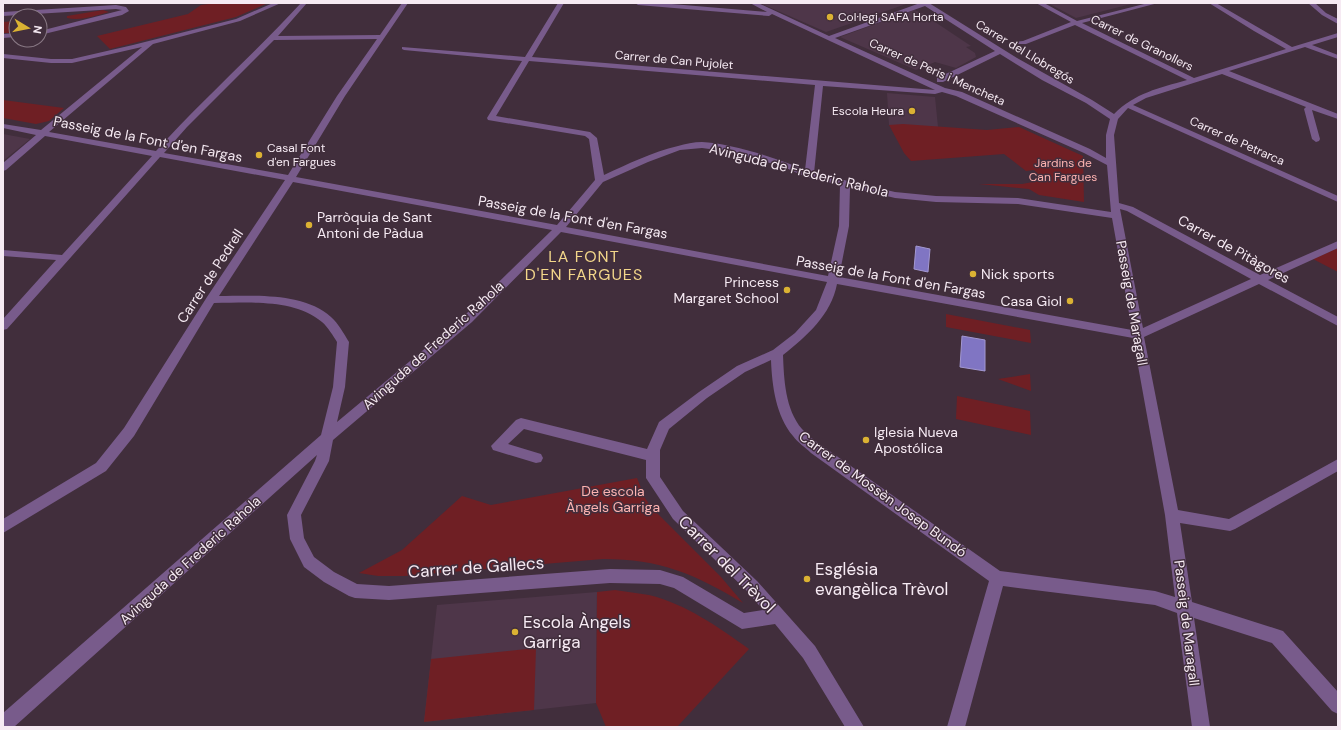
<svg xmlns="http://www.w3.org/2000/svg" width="1341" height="730" font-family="'DM Sans',sans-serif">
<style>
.built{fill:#4e3649}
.green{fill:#6f1f24}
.water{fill:#8075c3;stroke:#a398d1}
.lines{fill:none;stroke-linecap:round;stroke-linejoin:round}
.minor{fill:#785b8b;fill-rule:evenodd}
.poi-dot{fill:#dbb233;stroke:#412e3c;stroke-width:1.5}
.labels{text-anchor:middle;stroke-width:3;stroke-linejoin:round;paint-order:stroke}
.far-poi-label{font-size:12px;fill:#f6eaf3;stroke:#412e3c;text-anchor:start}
.far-street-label{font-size:12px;fill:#f6eaf3;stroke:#412e3c}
.far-park-label{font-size:12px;fill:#fdb2b0;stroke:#412e3c}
.street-label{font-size:14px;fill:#f6eaf3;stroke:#412e3c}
.poi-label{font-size:14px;fill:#f6eaf3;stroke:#412e3c;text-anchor:start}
.park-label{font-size:14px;fill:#fdb2b0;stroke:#412e3c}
.quarter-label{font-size:16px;letter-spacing:1px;fill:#f2d68a;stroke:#412e3c}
.near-street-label{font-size:17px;fill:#f6eaf3;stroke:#412e3c}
.near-poi-label{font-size:17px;fill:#f6eaf3;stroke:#412e3c;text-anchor:start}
</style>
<rect width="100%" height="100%" fill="#412e3c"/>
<g class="built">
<path d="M 760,3 L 909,3 L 826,32 Z"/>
<path d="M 1048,3 L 1135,3 L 1076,18 Z"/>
<path d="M 914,10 L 930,16 L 926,18 L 935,22 L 971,46 L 966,47 L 975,53 L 976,57 L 956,68 L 935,62 L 916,70 L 840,37 Z"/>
<path d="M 887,93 L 935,97 L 938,127 L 889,125 Z"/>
<path d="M 3,134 L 30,139 L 3,161 Z"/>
<path d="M 597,592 L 596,703 L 424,722 L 437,605 Z"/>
</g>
<g class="green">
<path d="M 217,3 L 268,3 L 236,17 L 110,49 L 97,36 L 188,14 L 201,5 Z"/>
<path d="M 103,10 L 109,12 C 94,16 82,21 67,18 L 67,16 Z"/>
<path d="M 16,21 L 16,33 L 3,33 L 3,22 Z"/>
<path d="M 3,100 L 64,108 L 49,121 L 36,124 L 3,118 Z"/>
<path d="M 903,124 L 987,130 L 1019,127 L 1083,156 L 1084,202 L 1039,195 L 1029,189 L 979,184 L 1022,184 L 1044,180 L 1034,170 L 1026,171 L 1004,154 L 911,161 L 904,153 L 889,125 Z"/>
<path d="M 1338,248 L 1338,272 L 1313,259 Z"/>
<path d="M 946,314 L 1030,330 L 1031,343 L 946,327 Z"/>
<path d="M 1030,374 L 1031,391 L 998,379 Z"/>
<path d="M 957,396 L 1030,411 L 1031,435 L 956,419 Z"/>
<path d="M 637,478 L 645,498 L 652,508 L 721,577 L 743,603 C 695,574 660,559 603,559 L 404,576 L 378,576 L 359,573 L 402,550 L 462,496 L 491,505 Z"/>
<path d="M 615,590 C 626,592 638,593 649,595 C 686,604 718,627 749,649 L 677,727 L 606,727 L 596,703 L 597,592 Z"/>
<path d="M 536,648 L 534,710 L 424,722 L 431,659 Z"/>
</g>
<g class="water">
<path d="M 916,246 L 930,249 L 928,272 L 914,269 Z"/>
<path d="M 962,336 L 985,340 L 985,371 L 960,367 Z"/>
</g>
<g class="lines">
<g class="minor">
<path d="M 273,3 L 281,3 L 240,21 L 153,44 L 49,132 L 156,151 C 202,100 254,54 301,3 L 307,3 L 278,36 L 380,35 L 402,3 L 408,3 L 345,96 L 296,177 L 557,225 L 595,180 L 589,139 L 585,136 L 488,120 L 487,118 L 522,61 L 404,50 L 402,49 L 402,47 L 525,57 L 558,3 L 564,3 L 532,57 L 935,90 L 772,14 L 769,16 L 638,5 L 635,3 L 660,3 L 767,12 L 750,3 L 758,3 L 829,36 L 920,3 L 929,3 L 1017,58 L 1092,100 L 1114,114 C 1135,93 1159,88 1187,80 L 1075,25 L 1026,44 L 1013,44 L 1013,42 L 1023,41 L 1071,22 L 1036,3 L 1044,3 L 1077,21 L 1148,3 L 1158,3 L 1082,23 L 1194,78 L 1286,49 L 1254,31 L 1209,3 L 1216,3 L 1292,47 L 1338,33 L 1338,37 L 1312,45 L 1338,55 L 1338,59 L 1305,47 L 1229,71 L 1338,114 L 1338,119 L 1312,110 L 1320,139 L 1319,141 L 1316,142 L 1312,139 L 1304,109 L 1306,107 L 1222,74 L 1146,98 L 1133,105 L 1338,196 L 1338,202 L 1128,108 L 1118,119 L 1114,135 L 1119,203 L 1133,207 L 1260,275 L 1338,241 L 1338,248 L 1268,280 L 1338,317 L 1338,326 L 1259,284 L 1144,337 L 1178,510 L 1229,519 L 1338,459 L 1338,471 L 1235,529 L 1230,531 L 1180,523 L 1192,602 L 1283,631 L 1338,692 L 1338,714 L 1332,711 L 1272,643 L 1194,618 L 1210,727 L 1192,727 L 1177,613 L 1155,605 L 1003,586 L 965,727 L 947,727 L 989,581 L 811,453 C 805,447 798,443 793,436 C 776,416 772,386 771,360 L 745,372 L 707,398 L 669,429 L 660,450 L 660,477 L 683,511 L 757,581 L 815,646 L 864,727 L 845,727 L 803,658 L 775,624 L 742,629 L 674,588 L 660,584 L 610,583 L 389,600 L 355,598 L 349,596 L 324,582 L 304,567 L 290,539 L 287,515 L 315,461 L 317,455 L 14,727 L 3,727 L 3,713 L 321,435 L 333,387 L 337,342 C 333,336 328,327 322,322 C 293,298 250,303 214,303 L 134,436 L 106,471 L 3,533 L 3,519 L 96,463 L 124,428 L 207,297 L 285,180 L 160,157 L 7,329 L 3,330 L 3,319 L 56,260 L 3,256 L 3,250 L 62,255 L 152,156 L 45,136 L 6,170 L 3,171 L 3,163 L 36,135 L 3,128 L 3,124 L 41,130 L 142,47 L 72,63 L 51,63 L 3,58 L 3,54 L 51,59 L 72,59 L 133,45 L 236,19 ZM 925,6 L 995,51 L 937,78 L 937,82 L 943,82 L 1000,54 L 1042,80 L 1086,103 L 1110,119 L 1106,135 L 1106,158 L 1090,149 L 962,92 L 945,88 L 835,38 ZM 377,39 L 337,96 L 288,175 L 164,153 L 187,127 L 274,40 ZM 529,61 L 815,85 L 805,170 C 781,159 729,143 702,142 C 694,142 685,144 678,146 C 652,152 628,164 604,175 L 597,138 L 590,132 L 496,116 ZM 823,86 L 935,94 L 942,92 L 956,96 L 1084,153 L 1107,165 L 1111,212 L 1018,198 L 936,196 L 895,192 L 814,173 ZM 702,148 L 732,152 L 784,167 L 806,177 L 840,185 L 839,226 L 828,276 L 566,227 L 603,182 L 648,162 L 680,150 ZM 293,182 L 552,230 L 464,316 L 337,422 L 345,387 L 349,342 C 344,334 338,323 331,317 C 303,292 254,296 219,296 ZM 850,187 L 895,198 L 936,202 L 1018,204 L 1112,218 L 1132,330 L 839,277 L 849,226 ZM 1120,209 L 1127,211 L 1251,279 L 1143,328 ZM 561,232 L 827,282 L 816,310 L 795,333 L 773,350 L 737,366 L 699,392 L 659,422 L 647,449 L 521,418 L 516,420 L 491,446 L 493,450 L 536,463 L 541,462 L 543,458 L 541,454 L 508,444 L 524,429 L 646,460 L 646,478 L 673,519 L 747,591 L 763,610 L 744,613 L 683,577 L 660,570 L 610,569 L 389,586 L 357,584 L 334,572 L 314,557 L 304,538 L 301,515 L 329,461 L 333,440 L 472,322 ZM 837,284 L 1133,338 L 1165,515 L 1175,597 L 1155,591 L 1000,571 L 821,445 C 814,440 807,435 802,429 C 785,409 784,379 783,355 C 807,336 831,315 837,284 Z"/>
<path d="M 1308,3 L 1315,3 L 1326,13 L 1338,19 L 1338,24 L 1322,15 Z"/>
<path d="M 116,5 L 126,7 L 129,11 L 122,15 L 40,35 L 40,31 L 122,10 L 116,9 L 3,16 L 3,12 Z"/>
<path d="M 16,33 L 16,37 L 3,38 L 3,34 Z"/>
</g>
</g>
<g class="poi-dot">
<circle cx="830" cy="17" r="4"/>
<circle cx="912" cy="111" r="4"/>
<circle cx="259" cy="155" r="4"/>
<circle cx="309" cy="225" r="4"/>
<circle cx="973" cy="274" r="4"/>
<circle cx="787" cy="290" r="4"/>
<circle cx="1070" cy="301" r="4"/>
<circle cx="866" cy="440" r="4"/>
<circle cx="807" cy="579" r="4"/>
<circle cx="515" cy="632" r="4"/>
</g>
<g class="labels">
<g class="far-poi-label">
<text x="838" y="21">Col·legi SAFA Horta</text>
<text x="904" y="115" text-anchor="end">Escola Heura</text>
<text x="267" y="152">Casal Font<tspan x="267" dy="14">d'en Fargues</tspan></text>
</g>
<g class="far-street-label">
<text transform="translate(1142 43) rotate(26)" y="4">Carrer de Granollers</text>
<text transform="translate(1025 52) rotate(31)" y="4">Carrer del Llobregós</text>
<text transform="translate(674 60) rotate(5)" y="4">Carrer de Can Pujolet</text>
<text transform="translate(937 72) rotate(24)" y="4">Carrer de Peris i Mencheta</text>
<text transform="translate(1237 141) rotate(24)" y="4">Carrer de Petrarca</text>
</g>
<g class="far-park-label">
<text x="1063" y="167">Jardins de<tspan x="1063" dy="14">Can Fargues</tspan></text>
</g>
<g class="street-label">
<text transform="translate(148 139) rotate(11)" y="5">Passeig de la Font d'en Fargas</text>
<text transform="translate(799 170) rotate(14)" y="5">Avinguda de Frederic Rahola</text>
<text transform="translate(573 217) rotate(10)" y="5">Passeig de la Font d'en Fargas</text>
<text transform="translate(1234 249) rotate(29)" y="5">Carrer de Pitàgores</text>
<text transform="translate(210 276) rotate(-57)" y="5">Carrer de Pedrell</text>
<text transform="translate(891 277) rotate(10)" y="5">Passeig de la Font d'en Fargas</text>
<text transform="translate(1132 303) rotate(80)" y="5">Passeig de Maragall</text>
<text transform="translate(433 345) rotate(-42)" y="5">Avinguda de Frederic Rahola</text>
<text transform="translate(883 494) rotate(36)" y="5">Carrer de Mossèn Josep Bundó</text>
<text transform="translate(190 560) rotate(-42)" y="5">Avinguda de Frederic Rahola</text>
<text transform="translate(1187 623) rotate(83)" y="5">Passeig de Maragall</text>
</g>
<g class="poi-label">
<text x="317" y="222">Parròquia de Sant<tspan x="317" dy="16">Antoni de Pàdua</tspan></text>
<text x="981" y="279">Nick sports</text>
<text x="779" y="287" text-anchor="end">Princess<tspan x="779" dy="16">Margaret School</tspan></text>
<text x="1062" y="306" text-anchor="end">Casa Giol</text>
<text x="874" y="437">Iglesia Nueva<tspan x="874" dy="16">Apostólica</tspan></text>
</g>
<g class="park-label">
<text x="613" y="496">De escola<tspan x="613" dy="16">Àngels Garriga</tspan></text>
</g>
<g class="quarter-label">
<text x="584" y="262">LA FONT<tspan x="584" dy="18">D'EN FARGUES</tspan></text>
</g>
<g class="near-street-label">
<text transform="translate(727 564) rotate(45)" y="6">Carrer del Trèvol</text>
<text transform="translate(476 567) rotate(-4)" y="6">Carrer de Gallecs</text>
</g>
<g class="near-poi-label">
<text x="815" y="575">Església<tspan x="815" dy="20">evangèlica Trèvol</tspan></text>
<text x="523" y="628">Escola Àngels<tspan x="523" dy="20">Garriga</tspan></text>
</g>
</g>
<rect width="1341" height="730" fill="none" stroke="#f6eaf3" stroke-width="8"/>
<g transform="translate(28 28) rotate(100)"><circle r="19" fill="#412e3c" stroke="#897985"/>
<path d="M0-3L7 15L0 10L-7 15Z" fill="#dbb233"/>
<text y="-6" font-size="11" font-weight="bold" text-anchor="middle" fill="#f6eaf3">N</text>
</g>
</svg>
